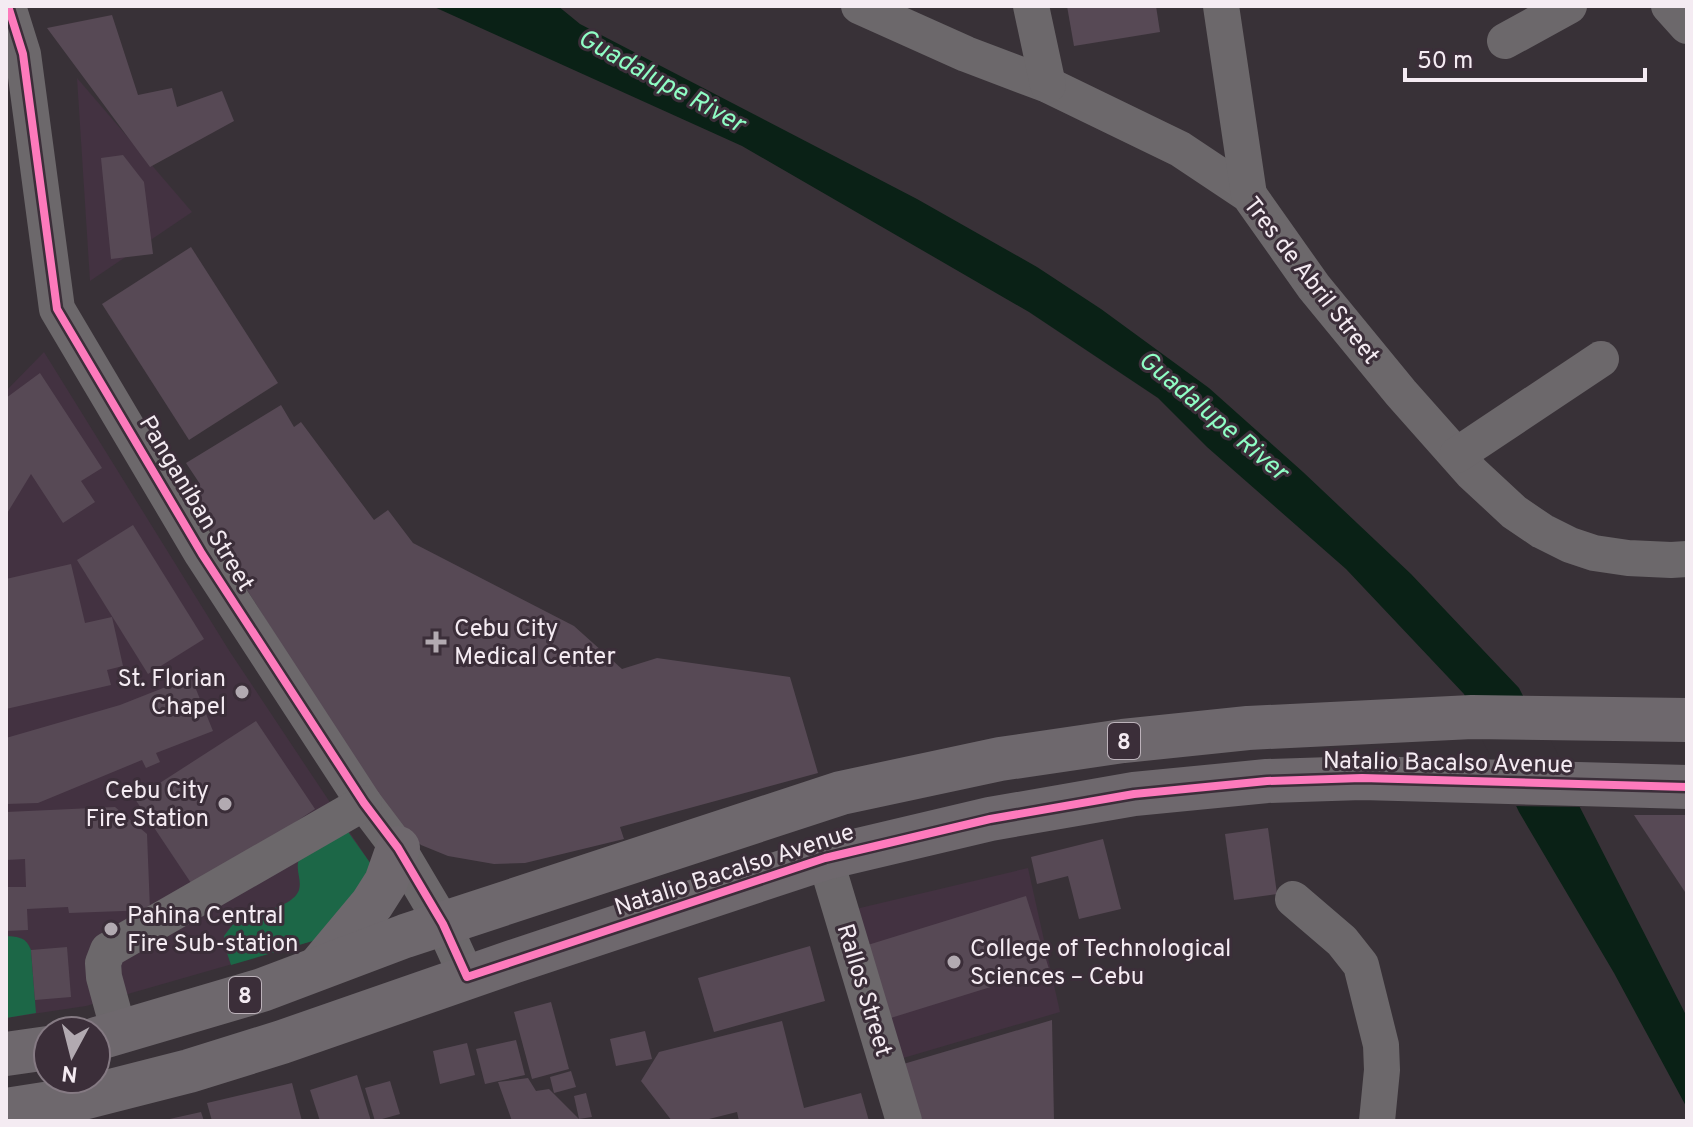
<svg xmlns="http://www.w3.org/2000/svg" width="1693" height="1127" font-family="Overpass,sans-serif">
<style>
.built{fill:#433241}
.forest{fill:#1c6747}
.water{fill:#0a2116}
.pier{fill:#383137}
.building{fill:#574955}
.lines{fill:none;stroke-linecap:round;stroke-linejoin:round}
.minor{stroke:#6c686b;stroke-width:36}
.major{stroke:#6e686d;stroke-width:44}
.cycleway-casing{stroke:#3b2e39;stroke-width:13}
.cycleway{stroke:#fd7abc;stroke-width:8}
.poi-dot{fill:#b2aab1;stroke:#3b2e39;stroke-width:3}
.labels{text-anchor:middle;stroke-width:6;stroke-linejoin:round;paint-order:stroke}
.shield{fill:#3b2e39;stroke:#bcb2ba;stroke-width:2}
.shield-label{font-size:22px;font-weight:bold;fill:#f4ebf2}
.street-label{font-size:24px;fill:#f4ebf2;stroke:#3b2e39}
.poi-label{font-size:24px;fill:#f4ebf2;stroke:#3b2e39;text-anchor:start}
.water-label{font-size:26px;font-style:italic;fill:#8ffdc4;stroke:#3b2e39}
</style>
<rect width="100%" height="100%" fill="#383137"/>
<g class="built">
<path d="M 77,78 L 192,212 L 90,281 Z"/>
<path d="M 44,352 L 230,652 L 373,867 L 340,933 L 86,1006 L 6,1018 L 6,391 Z"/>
<path d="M 1028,868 L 1060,1012 L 893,1061 L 843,912 Z"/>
</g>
<g class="forest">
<path d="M 344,826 L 373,867 L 340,933 L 231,965 L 227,953 L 224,936 C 228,931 231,925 237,922 C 252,913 293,908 299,890 C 302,879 295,870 299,859 Z"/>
<path d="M 6,936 C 19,937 26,937 31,950 L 36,1013 L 6,1018 Z"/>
</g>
<path class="water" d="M 432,6 L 558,6 L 580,24 L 917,199 L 1037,267 L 1101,309 L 1209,388 L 1303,472 L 1411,574 L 1519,688 L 1687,1017 L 1687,1108 L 1614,973 L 1519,812 L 1464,694 L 1346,569 L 1207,447 L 1158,398 L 1029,312 L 742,146 Z"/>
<path class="pier" d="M 1465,704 L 1532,704 L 1585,807 L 1514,806 Z"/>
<g class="building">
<path d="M 1067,6 L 1156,6 L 1160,32 L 1074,46 Z"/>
<path d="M 112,15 L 138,95 L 172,88 L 177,107 L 222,91 L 234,121 L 150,167 L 47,28 Z"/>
<path d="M 123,155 L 144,182 L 153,254 L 111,259 L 101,158 Z"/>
<path d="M 191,247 L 278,383 L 189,440 L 102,304 Z"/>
<path d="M 40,373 L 102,468 L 81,481 L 95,502 L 63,523 L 31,474 L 6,515 L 6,398 Z"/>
<path d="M 281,405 L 294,427 L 301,422 L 374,520 L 388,510 L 413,543 L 574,626 L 622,669 L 657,658 L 790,677 L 818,773 L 620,827 L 624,839 L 525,863 L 494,864 L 448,856 L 421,845 L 400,825 L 356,763 L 186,493 L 200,484 L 186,463 Z"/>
<path d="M 133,525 L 204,639 L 148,674 L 77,560 Z"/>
<path d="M 71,564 L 85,623 L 112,617 L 123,666 L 107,670 L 111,685 L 6,709 L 6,579 Z"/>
<path d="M 191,677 L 213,731 L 156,753 L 160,762 L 146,768 L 142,760 L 38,803 L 6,804 L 6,738 L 120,705 Z"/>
<path d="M 256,721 L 315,809 L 195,889 L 135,799 Z"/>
<path d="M 115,807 L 147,834 L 150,910 L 69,913 L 68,907 L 27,909 L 28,930 L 6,931 L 6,887 L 26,887 L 25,859 L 6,860 L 6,812 Z"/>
<path d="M 1634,815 L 1687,815 L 1687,895 Z"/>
<path d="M 1268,828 L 1277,894 L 1234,900 L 1225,834 Z"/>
<path d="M 1103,839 L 1121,909 L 1079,919 L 1068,876 L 1037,884 L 1031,857 Z"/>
<path d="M 1026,896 L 1049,969 L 881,1021 L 858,948 Z"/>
<path d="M 810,946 L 825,1001 L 714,1032 L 698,978 Z"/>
<path d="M 67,947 L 71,997 L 35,1000 L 31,950 Z"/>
<path d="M 551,1002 L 569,1069 L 532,1079 L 514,1012 Z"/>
<path d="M 1052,1020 L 1054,1121 L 915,1121 L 900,1065 Z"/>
<path d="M 782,1021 L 804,1108 L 861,1093 L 869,1121 L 739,1121 L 737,1112 L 701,1121 L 672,1121 L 641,1081 L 659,1052 Z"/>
<path d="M 645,1031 L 652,1059 L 616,1066 L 610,1039 Z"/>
<path d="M 516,1040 L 525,1075 L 485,1084 L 476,1049 Z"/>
<path d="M 467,1043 L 475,1075 L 440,1084 L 433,1051 Z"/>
<path d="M 571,1071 L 576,1087 L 554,1093 L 550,1077 Z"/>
<path d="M 357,1075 L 371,1121 L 320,1121 L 310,1090 Z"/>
<path d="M 528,1078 L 536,1091 L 549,1089 L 579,1119 L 574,1096 L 586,1093 L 592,1117 L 579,1119 L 581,1121 L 512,1121 L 498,1082 Z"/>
<path d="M 390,1081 L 400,1114 L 375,1121 L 365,1088 Z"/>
<path d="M 292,1083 L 302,1121 L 212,1121 L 207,1103 Z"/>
<path d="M 201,1112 L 204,1121 L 165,1121 L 165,1120 Z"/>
</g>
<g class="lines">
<g class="minor">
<path d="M 8,6 L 23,54 L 57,309 L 202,554 L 364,803 L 398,848 L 443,924 L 467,977"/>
<path d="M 859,6 L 966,54 L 1048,85 L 1180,149 L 1249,195 L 1314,287 L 1401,393 L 1472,473 L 1514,512 L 1542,531 L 1570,545 L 1594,553 L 1628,558 L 1671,560 L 1687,559"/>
<path d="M 1031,6 L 1048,85"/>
<path d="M 1221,6 L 1249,195"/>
<path d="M 1669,6 L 1687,26"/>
<path d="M 1505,41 L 1569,6"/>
<path d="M 1457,455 L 1601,359"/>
<path d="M 825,858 L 904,1121"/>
<path d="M 1293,899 L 1342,941 L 1361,965 L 1381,1045 L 1382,1070 L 1377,1121"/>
<path d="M 119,1032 L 104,977 L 103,963 L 108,950 L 364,803"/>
</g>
<g class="major">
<path d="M 321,965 L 372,904 L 386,882 L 398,848"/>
<path d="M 96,1039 L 262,990 L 405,936 L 841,793 L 1000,759 L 1123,741 L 1248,728 L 1472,717 L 1687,720"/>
<path d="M 6,1054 L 48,1048"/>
<path d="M 6,1110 L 83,1098 L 189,1071 L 282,1042 L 512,962 L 825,858 L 990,819 L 1134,794 L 1267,781 L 1362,778 L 1687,787"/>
</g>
<g class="cycleway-casing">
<path id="cycleway" d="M 8,6 L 23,54 L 57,309 L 202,554 L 364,803 L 398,848 L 443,924 L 467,977 L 825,858 L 990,819 L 1134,794 L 1267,781 L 1362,778 L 1687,787"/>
</g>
<use href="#cycleway" class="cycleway"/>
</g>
<g class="poi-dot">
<path d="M432 630h8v8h8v8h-8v8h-8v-8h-8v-8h8z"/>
<circle cx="242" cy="692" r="8"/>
<circle cx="225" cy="804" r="8"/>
<circle cx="111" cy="929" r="8"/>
<circle cx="954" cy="962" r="8"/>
</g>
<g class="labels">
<g class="shield">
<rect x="1108" y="723" width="32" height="36" rx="6"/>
<rect x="229" y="977" width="32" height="36" rx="6"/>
</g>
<g class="shield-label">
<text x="1124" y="749">8</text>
<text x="245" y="1003">8</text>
</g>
<g class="street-label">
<text transform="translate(1312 280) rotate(52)" y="8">Tres de Abril Street</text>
<text transform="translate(197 503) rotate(59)" y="8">Panganiban Street</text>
<text transform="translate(1448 762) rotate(1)" y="8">Natalio Bacalso Avenue</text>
<text transform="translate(734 869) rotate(-18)" y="8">Natalio Bacalso Avenue</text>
<text transform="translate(865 990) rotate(73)" y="8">Rallos Street</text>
</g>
<g class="poi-label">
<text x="454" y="636">Cebu City<tspan x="454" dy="28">Medical Center</tspan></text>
<text x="226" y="686" text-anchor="end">St. Florian<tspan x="226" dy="28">Chapel</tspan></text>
<text x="209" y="798" text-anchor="end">Cebu City<tspan x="209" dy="28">Fire Station</tspan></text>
<text x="127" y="923">Pahina Central<tspan x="127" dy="28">Fire Sub-station</tspan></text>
<text x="970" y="956">College of Technological<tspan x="970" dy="28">Sciences – Cebu</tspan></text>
</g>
<g class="water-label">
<text transform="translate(662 80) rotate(29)" y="9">Guadalupe River</text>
<text transform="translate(1214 415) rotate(40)" y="9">Guadalupe River</text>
</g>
</g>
<rect width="1693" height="1127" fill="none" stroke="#f4ebf2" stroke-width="16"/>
<g transform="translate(72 1055) rotate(187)"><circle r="38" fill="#3b2e39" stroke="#857a83" stroke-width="2"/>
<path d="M0-6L14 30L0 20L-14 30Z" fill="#b2aab1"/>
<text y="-12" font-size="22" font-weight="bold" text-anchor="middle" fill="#f4ebf2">N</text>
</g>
<path d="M1405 68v12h240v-12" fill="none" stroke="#f4ebf2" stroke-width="4"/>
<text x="1417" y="68" font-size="24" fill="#f4ebf2" stroke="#3b2e39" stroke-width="6" paint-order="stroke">50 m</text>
</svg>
